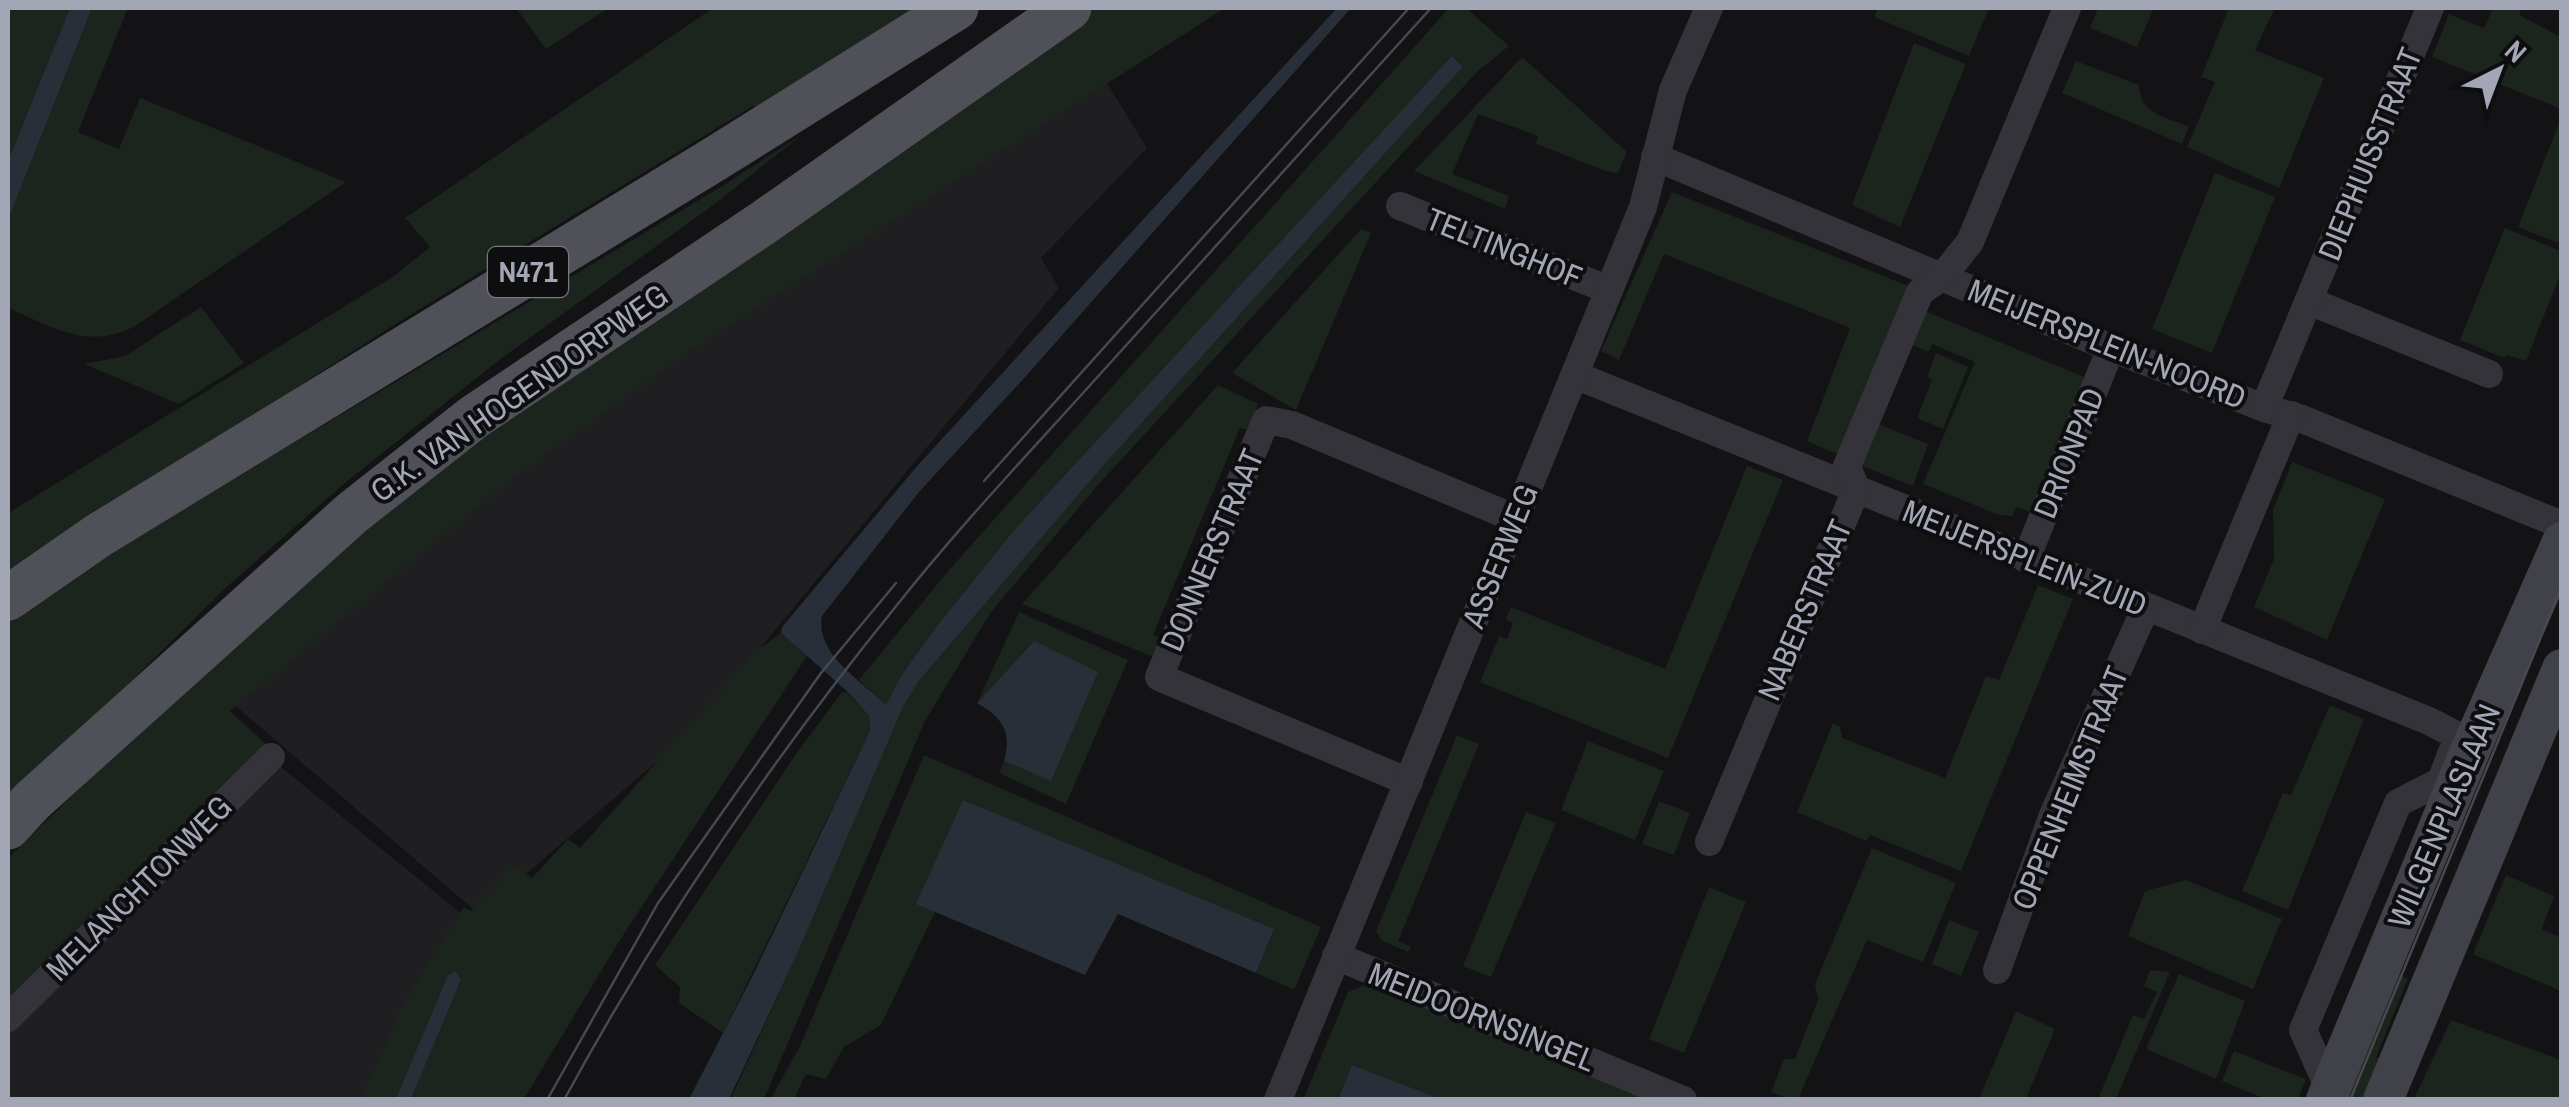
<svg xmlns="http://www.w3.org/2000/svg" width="2569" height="1107" font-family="'Archivo Narrow',sans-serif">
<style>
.built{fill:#1f1e21}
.green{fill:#1c241e}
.water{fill:#282f38}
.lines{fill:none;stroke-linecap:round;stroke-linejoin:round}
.street{stroke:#333339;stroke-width:28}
.secondary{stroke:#414249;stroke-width:40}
.primary{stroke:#4f5058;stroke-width:45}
.tram{stroke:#484950;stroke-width:2.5}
.labels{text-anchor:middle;stroke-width:8;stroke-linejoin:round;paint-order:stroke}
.shield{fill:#0e0d0f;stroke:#767883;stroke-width:2.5}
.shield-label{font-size:30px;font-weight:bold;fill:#a3a6b5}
.street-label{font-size:32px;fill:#a3a6b5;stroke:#0e0d0f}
</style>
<rect width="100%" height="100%" fill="#131214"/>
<g class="built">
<path d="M 1093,60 L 1147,148 L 1041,258 L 1059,288 L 688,735 L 479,914 L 232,703 L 478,492 Z"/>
<path d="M 233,728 L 469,920 L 404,1099 L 8,1100 L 8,947 Z"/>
</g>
<g class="green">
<path d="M 8,8 L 70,8 L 8,161 Z"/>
<path d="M 92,8 L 128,8 L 78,132 L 119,149 L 140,98 L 346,182 L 135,326 C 87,351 53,327 8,308 L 8,220 Z"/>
<path d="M 516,8 L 609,8 L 546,49 Z"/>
<path d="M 713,8 L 929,8 L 764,111 L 753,106 L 397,323 L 8,574 L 8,513 L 394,276 L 430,247 L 405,218 Z"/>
<path d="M 1081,8 L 1225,8 L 690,351 L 513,478 L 230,711 L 270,748 L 79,921 L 8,998 L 8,858 L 107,762 L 396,499 Z"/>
<path d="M 1449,8 L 1466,8 L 1509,46 L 1477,72 L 1098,485 L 991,612 L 925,721 L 767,1092 L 763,1099 L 730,1100 L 799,950 L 903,707 L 918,682 L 1102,467 L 1463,67 L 1453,56 L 1015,529 L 936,627 L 901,676 L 887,706 L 859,680 L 949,570 Z"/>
<path d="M 1878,8 L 1989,8 L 1969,56 L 1874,17 Z"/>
<path d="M 2098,8 L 2154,8 L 2137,47 L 2090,28 Z"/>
<path d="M 2229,8 L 2275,8 L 2255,50 L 2324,78 L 2279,188 L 2187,147 L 2215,82 L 2201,77 Z"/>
<path d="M 2493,8 L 2522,8 L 2519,15 L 2561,37 L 2561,109 L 2432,57 L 2449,14 L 2484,28 Z"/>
<path d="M 1914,43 L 1966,64 L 1900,227 L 1852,205 Z"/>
<path d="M 1522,57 L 1627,152 L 1618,173 L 1606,171 L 1536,144 L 1538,136 L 1478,114 L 1452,174 L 1509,196 L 1505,209 L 1414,171 Z"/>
<path d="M 2076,61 L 2139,85 C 2140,115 2165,116 2189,127 L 2182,144 L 2062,93 Z"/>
<path d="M 2561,118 L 2561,244 L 2518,227 Z"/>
<path d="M 803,134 L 716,203 L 498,361 L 345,483 L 229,585 L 8,802 L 8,619 L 122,546 L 719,188 Z"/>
<path d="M 2215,173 L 2275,197 L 2212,353 L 2152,329 Z"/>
<path d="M 1672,192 L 1914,288 L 1844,457 L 1807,441 L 1850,328 L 1664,254 L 1619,360 L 1601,351 Z"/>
<path d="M 2505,228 L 2561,251 L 2561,273 L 2526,361 L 2507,355 L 2504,358 L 2460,340 Z"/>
<path d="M 1361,229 L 1371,233 L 1296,410 L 1232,373 Z"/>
<path d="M 201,307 L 244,363 L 179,404 L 84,364 L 125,356 Z"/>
<path d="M 1918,308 L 2089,379 L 2036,514 L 2017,507 L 2012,516 L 1999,515 L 1923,484 L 1975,362 L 1932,344 L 1928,352 L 1904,341 Z"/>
<path d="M 1936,353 L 1968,367 L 1943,429 L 1917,418 L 1932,380 L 1927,377 Z"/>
<path d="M 1218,385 L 1258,404 L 1248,430 L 1240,428 L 1153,635 L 1161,639 L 1154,657 L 1022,604 Z"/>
<path d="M 1871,421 L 1928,444 L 1913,486 L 1854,463 Z"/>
<path d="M 2292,462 L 2385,499 L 2327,640 L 2254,607 L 2274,559 L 2273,510 Z"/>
<path d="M 1747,466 L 1783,480 L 1668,758 L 1480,682 L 1499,636 L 1507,639 L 1513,623 L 1506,619 L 1511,607 L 1665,669 Z"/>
<path d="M 2038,585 L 2073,599 L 1961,871 L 1870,835 L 1866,841 L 1797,812 L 1833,723 L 1840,727 L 1842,738 L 1945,778 L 1986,676 L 1999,680 Z"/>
<path d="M 1019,612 L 1128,660 L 1066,804 L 999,773 L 1004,761 L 1051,780 L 1034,641 L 977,703 Z"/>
<path d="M 781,633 L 807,656 L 620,940 L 524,1099 L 411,1099 L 461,980 L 451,972 L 396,1099 L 361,1100 L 403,1004 L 464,907 L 471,911 L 514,864 L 532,878 L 568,839 L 580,848 L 757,650 Z"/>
<path d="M 842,692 L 848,693 L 869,716 L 870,731 L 723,1033 L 679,1003 L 680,987 L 655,965 L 796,754 Z"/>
<path d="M 2330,705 L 2364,719 L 2288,910 L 2242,891 L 2283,793 L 2291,795 Z"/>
<path d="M 1457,735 L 1479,744 L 1398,941 L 1411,947 L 1408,952 L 1381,940 L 1376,931 Z"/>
<path d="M 1588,741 L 1664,771 L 1635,840 L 1561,810 Z"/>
<path d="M 924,755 L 1321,927 L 1294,990 L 1256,973 L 1274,930 L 963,800 L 917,904 L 935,912 L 881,1025 L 844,1047 L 826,1079 L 806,1074 L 794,1099 L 770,1100 L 800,1046 Z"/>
<path d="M 1659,801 L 1690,813 L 1674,855 L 1642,844 Z"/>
<path d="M 1526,812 L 1556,823 L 1491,977 L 1463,966 Z"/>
<path d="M 1872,848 L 1956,883 L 1923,962 L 1867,940 L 1798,1099 L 1789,1099 L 1771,1092 L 1784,1059 L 1795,1059 L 1818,1000 L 1815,984 Z"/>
<path d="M 2506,875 L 2554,896 L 2542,929 L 2561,938 L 2561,991 L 2473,954 Z"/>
<path d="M 2186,880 L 2282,919 L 2253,989 L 2128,936 L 2145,891 Z"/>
<path d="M 1709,887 L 1746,902 L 1684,1053 L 1649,1039 Z"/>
<path d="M 1949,920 L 1979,932 L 1961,976 L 1932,964 Z"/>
<path d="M 2150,970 L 2170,972 L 2116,1099 L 2098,1099 L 2133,1015 L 2144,1019 L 2157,992 L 2144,986 Z"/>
<path d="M 2398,973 L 2408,979 L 2376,1057 L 2391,1063 L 2376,1099 L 2335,1100 Z"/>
<path d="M 2179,974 L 2245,1001 L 2216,1079 L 2146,1049 Z"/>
<path d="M 1367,984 L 1653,1099 L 1441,1099 L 1352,1065 L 1338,1099 L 1303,1100 L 1348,992 Z"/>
<path d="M 2016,1011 L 2055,1029 L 2026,1099 L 1979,1099 Z"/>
<path d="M 2451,1020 L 2561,1060 L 2561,1099 L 2414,1099 Z"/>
<path d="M 2234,1051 L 2306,1079 L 2298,1099 L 2265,1099 L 2222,1081 Z"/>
</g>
<g class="water">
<path d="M 70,8 L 92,8 L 8,220 L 8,161 Z"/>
<path d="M 1337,8 L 1351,8 L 1027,375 L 919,492 L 822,616 C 815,655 862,681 886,705 L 901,676 L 936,627 L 1015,529 L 1452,56 L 1463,67 L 1102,467 L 918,682 L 903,707 L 799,950 L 729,1099 L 689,1099 L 752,977 L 870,731 L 869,716 L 849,693 L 781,633 L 782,627 L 918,465 Z"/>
<path d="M 1034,641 L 1098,672 L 1051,781 L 1004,761 C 1012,732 1003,718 977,703 Z"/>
<path d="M 963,800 L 1274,929 L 1256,973 L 1118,914 L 1085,975 L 916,904 Z"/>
<path d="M 455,971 L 461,980 L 411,1099 L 396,1099 L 448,975 Z"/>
<path d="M 1352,1065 L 1441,1099 L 1338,1099 Z"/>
</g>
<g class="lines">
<g class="street">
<path d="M 1655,157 L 2111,348 L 2264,408 L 2302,419 L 2562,525"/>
<path d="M 1400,206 L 1609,290"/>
<path d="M 2309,301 L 2489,374"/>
<path d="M 1575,375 L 2429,721 L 2473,744"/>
<path d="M 2264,408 L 2430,8"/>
<path d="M 2026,559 L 2111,348"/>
<path d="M 2202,630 L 2291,415"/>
<path d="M 1409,782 L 1159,677 L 1266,420 L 1292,425 L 1514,518"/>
<path d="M 1709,842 L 1856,490 L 1847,466 L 1920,292 L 1942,277 L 1970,242 L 2067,8"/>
<path d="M 1336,956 L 1683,1100"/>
<path d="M 1997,970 L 2053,815 L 2146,607"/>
<path d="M 8,1018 L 271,757"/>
<path d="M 2330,1091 L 2303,1030 L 2398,803 L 2441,781 L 2452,752"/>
<path d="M 1278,1100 L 1643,207 L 1673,90 L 1709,8"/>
</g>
<g class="secondary">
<path d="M 2326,1100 L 2473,744 L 2562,542"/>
<path d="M 2383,1100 L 2562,669"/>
</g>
<g class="primary">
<path d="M 8,598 L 99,535 L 713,160 L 956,8"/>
<path d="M 8,827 L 32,801 L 352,513 L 474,417 L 763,223 L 1069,8"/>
</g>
<g class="tram">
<path d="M 984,481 L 1409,8"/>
<path d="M 547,1100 L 658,903 L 821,673 L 896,583"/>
<path d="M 564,1100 C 659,925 772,759 897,605 C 961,524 1033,449 1102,372 C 1212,251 1322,130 1431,8"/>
<path d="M 2350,1100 L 2562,586"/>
</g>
</g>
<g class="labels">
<rect class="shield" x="488" y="247" width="80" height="50" rx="8"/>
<g class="shield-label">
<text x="528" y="282">N471</text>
</g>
<g class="street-label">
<text transform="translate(2370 154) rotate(-68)" y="11">DIEPHUISSTRAAT</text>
<text transform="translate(1504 248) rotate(22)" y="11">TELTINGHOF</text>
<text transform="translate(2107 344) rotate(22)" y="11">MEIJERSPLEIN-NOORD</text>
<text transform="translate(519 393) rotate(-35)" y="11">G.K. VAN HOGENDORPWEG</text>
<text transform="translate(2069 453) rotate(-68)" y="11">DRIONPAD</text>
<text transform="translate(1212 550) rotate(-67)" y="11">DONNERSTRAAT</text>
<text transform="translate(1500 556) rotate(-68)" y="11">ASSERWEG</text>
<text transform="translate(2025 558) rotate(22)" y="11">MEIJERSPLEIN-ZUID</text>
<text transform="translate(1805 610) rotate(-67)" y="11">NABERSTRAAT</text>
<text transform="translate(2070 788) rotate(-68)" y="11">OPPENHEIMSTRAAT</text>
<text transform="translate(2444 816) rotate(-67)" y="11">WILGENPLASLAAN</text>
<text transform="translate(139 888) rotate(-45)" y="11">MELANCHTONWEG</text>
<text transform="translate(1482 1017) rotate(22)" y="11">MEIDOORNSINGEL</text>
</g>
</g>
<rect width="2569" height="1107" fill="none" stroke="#a3a6b5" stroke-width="20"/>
<g transform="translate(2499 70) rotate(42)" stroke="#0e0d0f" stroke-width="8" paint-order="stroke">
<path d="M0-8L18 38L0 25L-18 38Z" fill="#a3a6b5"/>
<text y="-15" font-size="28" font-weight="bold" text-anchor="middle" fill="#a3a6b5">N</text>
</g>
</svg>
